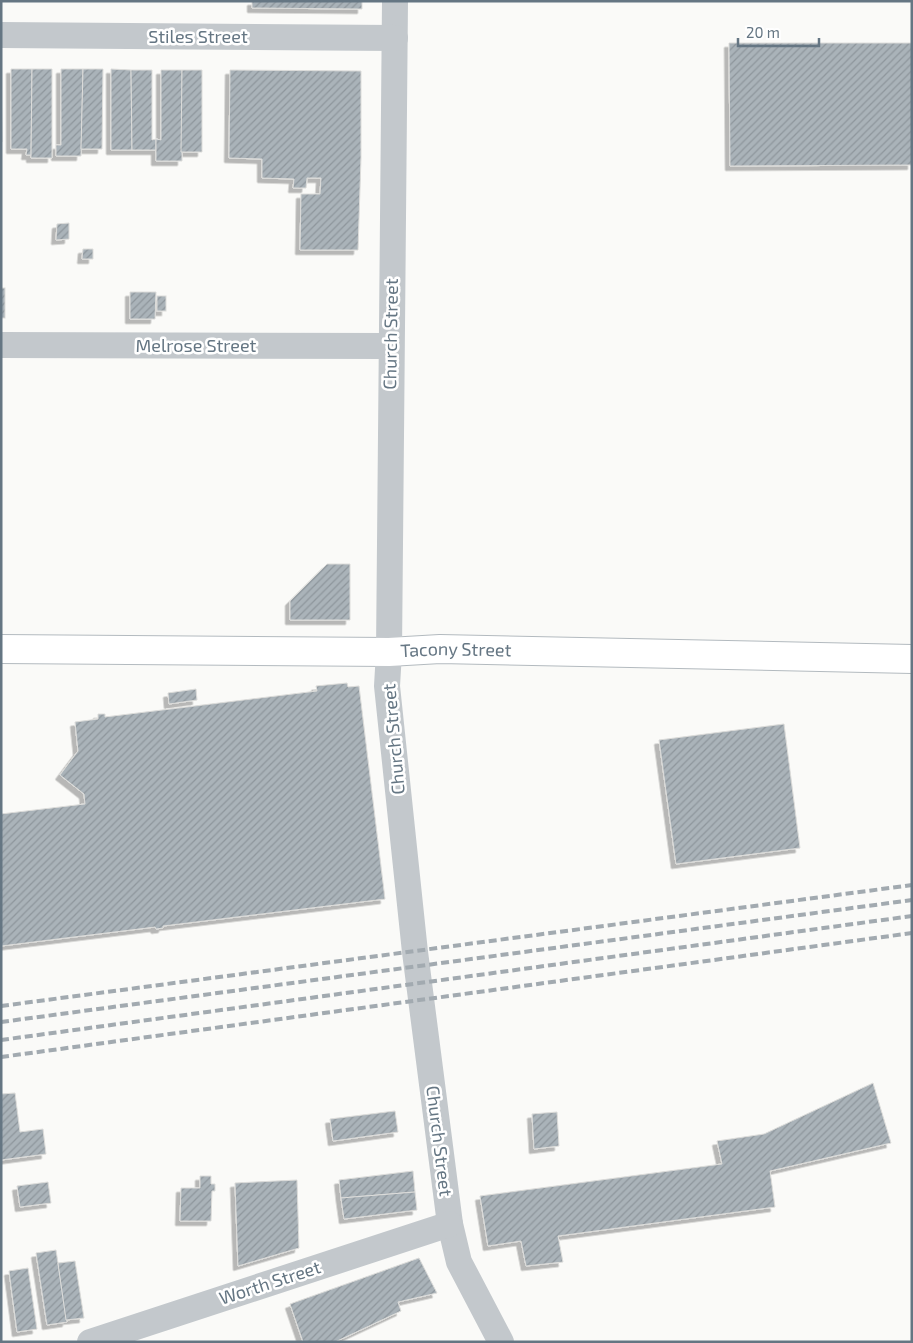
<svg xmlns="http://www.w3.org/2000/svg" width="913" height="1343" font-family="'Exo 2',sans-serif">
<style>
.building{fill:url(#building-hatch);stroke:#dcdcda;filter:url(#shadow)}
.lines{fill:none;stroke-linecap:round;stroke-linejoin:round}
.secondary-casing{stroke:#b3babf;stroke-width:30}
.street{stroke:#c3c8cc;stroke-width:26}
.secondary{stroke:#fff;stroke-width:28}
.rail{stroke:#a2aab0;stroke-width:4;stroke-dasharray:8 4;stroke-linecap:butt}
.labels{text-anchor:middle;stroke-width:5;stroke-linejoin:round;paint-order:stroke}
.street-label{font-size:18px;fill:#657683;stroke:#fff}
</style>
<defs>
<pattern id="building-hatch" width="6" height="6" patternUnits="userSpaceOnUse" patternTransform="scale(1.25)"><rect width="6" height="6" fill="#aab3b9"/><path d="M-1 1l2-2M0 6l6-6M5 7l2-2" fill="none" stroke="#8e969c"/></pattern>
<filter id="shadow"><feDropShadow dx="-4.5" dy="4.5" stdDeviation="0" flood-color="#0004"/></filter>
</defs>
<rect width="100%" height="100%" fill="#fafaf8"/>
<g class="building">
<path d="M 252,1 L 362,1 L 362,9 L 252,8 Z"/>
<path d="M 729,43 L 912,43 L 912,165 L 730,166 Z"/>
<path d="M 1,69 L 2,142 L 1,142 Z"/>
<path d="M 11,69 L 32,69 L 31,155 L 26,155 L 27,149 L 11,149 Z"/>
<path d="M 32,69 L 52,69 L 52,158 L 31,158 Z"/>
<path d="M 61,69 L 83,69 L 81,156 L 56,156 L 56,145 L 61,145 Z"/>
<path d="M 83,69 L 103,69 L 102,149 L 81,149 Z"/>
<path d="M 111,69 L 131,70 L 132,150 L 111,150 Z"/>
<path d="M 131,70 L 152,70 L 152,140 L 156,139 L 156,150 L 132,150 Z"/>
<path d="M 161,70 L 182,70 L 182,161 L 156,161 L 156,139 L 161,140 Z"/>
<path d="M 182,70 L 202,70 L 202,152 L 181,152 Z"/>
<path d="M 230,70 L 361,71 L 361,158 L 358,250 L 300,250 L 301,194 L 320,194 L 321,178 L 307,178 L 306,188 L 293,188 L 294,179 L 262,178 L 262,159 L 229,158 Z"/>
<path d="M 69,223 L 69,239 L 56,240 L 57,224 Z"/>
<path d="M 83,249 L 93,249 L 93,259 L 82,259 Z"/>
<rect x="1" y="288" width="4" height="30"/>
<path d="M 130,292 L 156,292 L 155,319 L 130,319 Z"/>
<rect x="157" y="296" width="9" height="15"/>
<path d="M 327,564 L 350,564 L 350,620 L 290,620 L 290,601 Z"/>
<path d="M 347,683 L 348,687 L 359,686 L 385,899 L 163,926 L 163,928 L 156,929 L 155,927 L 1,946 L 1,814 L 85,804 L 84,794 L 60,775 L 78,751 L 75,722 L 98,719 L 98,714 L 105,714 L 105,717 L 317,691 L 316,686 Z"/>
<path d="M 196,689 L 197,700 L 169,704 L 168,693 Z"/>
<path d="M 784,724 L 800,848 L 676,864 L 659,740 Z"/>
<path d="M 873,1083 L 891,1143 L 770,1171 L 775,1207 L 558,1236 L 563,1262 L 526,1266 L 521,1241 L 488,1246 L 480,1196 L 722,1164 L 717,1141 L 764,1134 Z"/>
<path d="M 15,1093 L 20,1132 L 43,1129 L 46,1154 L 1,1160 L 1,1094 Z"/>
<path d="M 395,1111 L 398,1132 L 333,1141 L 330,1119 Z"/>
<path d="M 557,1112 L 559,1146 L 534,1149 L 532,1114 Z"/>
<path d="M 413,1171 L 415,1192 L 341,1198 L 339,1180 Z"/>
<path d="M 200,1176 L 211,1176 L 211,1184 L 215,1184 L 215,1191 L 212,1191 L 211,1221 L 180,1221 L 181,1188 L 200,1188 Z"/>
<path d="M 297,1180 L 299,1248 L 238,1266 L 235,1183 Z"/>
<path d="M 48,1182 L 51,1203 L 20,1207 L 17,1186 Z"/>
<path d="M 415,1192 L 417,1210 L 344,1219 L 341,1198 Z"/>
<path d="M 56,1250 L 67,1322 L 47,1325 L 36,1253 Z"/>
<path d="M 419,1258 L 437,1293 L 398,1302 L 401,1311 L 335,1342 L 303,1342 L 290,1304 Z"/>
<path d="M 75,1261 L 84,1318 L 66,1320 L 58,1263 Z"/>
<path d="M 28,1268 L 37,1329 L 17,1332 L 9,1271 Z"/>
</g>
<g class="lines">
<g class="secondary-casing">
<g id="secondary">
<path id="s1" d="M 1,649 L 389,652 L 440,649 L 912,659"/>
</g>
</g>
<g class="street">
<path d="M 395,1 L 389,652 L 387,686 L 415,952 L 450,1224 L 459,1262 L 501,1342"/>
<path d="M 1,35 L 395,38"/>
<path d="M 1,345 L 390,346"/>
<path d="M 90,1342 L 450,1224"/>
</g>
<use href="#secondary" class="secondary"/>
<g class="rail">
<path d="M 1,1006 L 912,885"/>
<path d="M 1,1022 L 912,900"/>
<path d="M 1,1040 L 912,916"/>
<path d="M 1,1057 L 912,933"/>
</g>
</g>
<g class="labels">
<g class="street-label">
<text x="198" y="43">Stiles Street</text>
<text transform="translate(391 334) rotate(-89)" y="6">Church Street</text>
<text x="196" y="352">Melrose Street</text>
<text dy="6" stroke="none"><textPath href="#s1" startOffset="455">Tacony Street</textPath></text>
<text transform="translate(394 739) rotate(-95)" y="6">Church Street</text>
<text transform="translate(439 1141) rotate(83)" y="6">Church Street</text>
<text transform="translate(270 1283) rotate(-18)" y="6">Worth Street</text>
</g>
</g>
<rect width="913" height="1343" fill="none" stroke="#657683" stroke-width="5"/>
<path d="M738 38v8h81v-8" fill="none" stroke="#657683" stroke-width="2.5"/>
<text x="746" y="38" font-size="15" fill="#657683" stroke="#ffffff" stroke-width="4" paint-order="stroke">20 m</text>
</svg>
